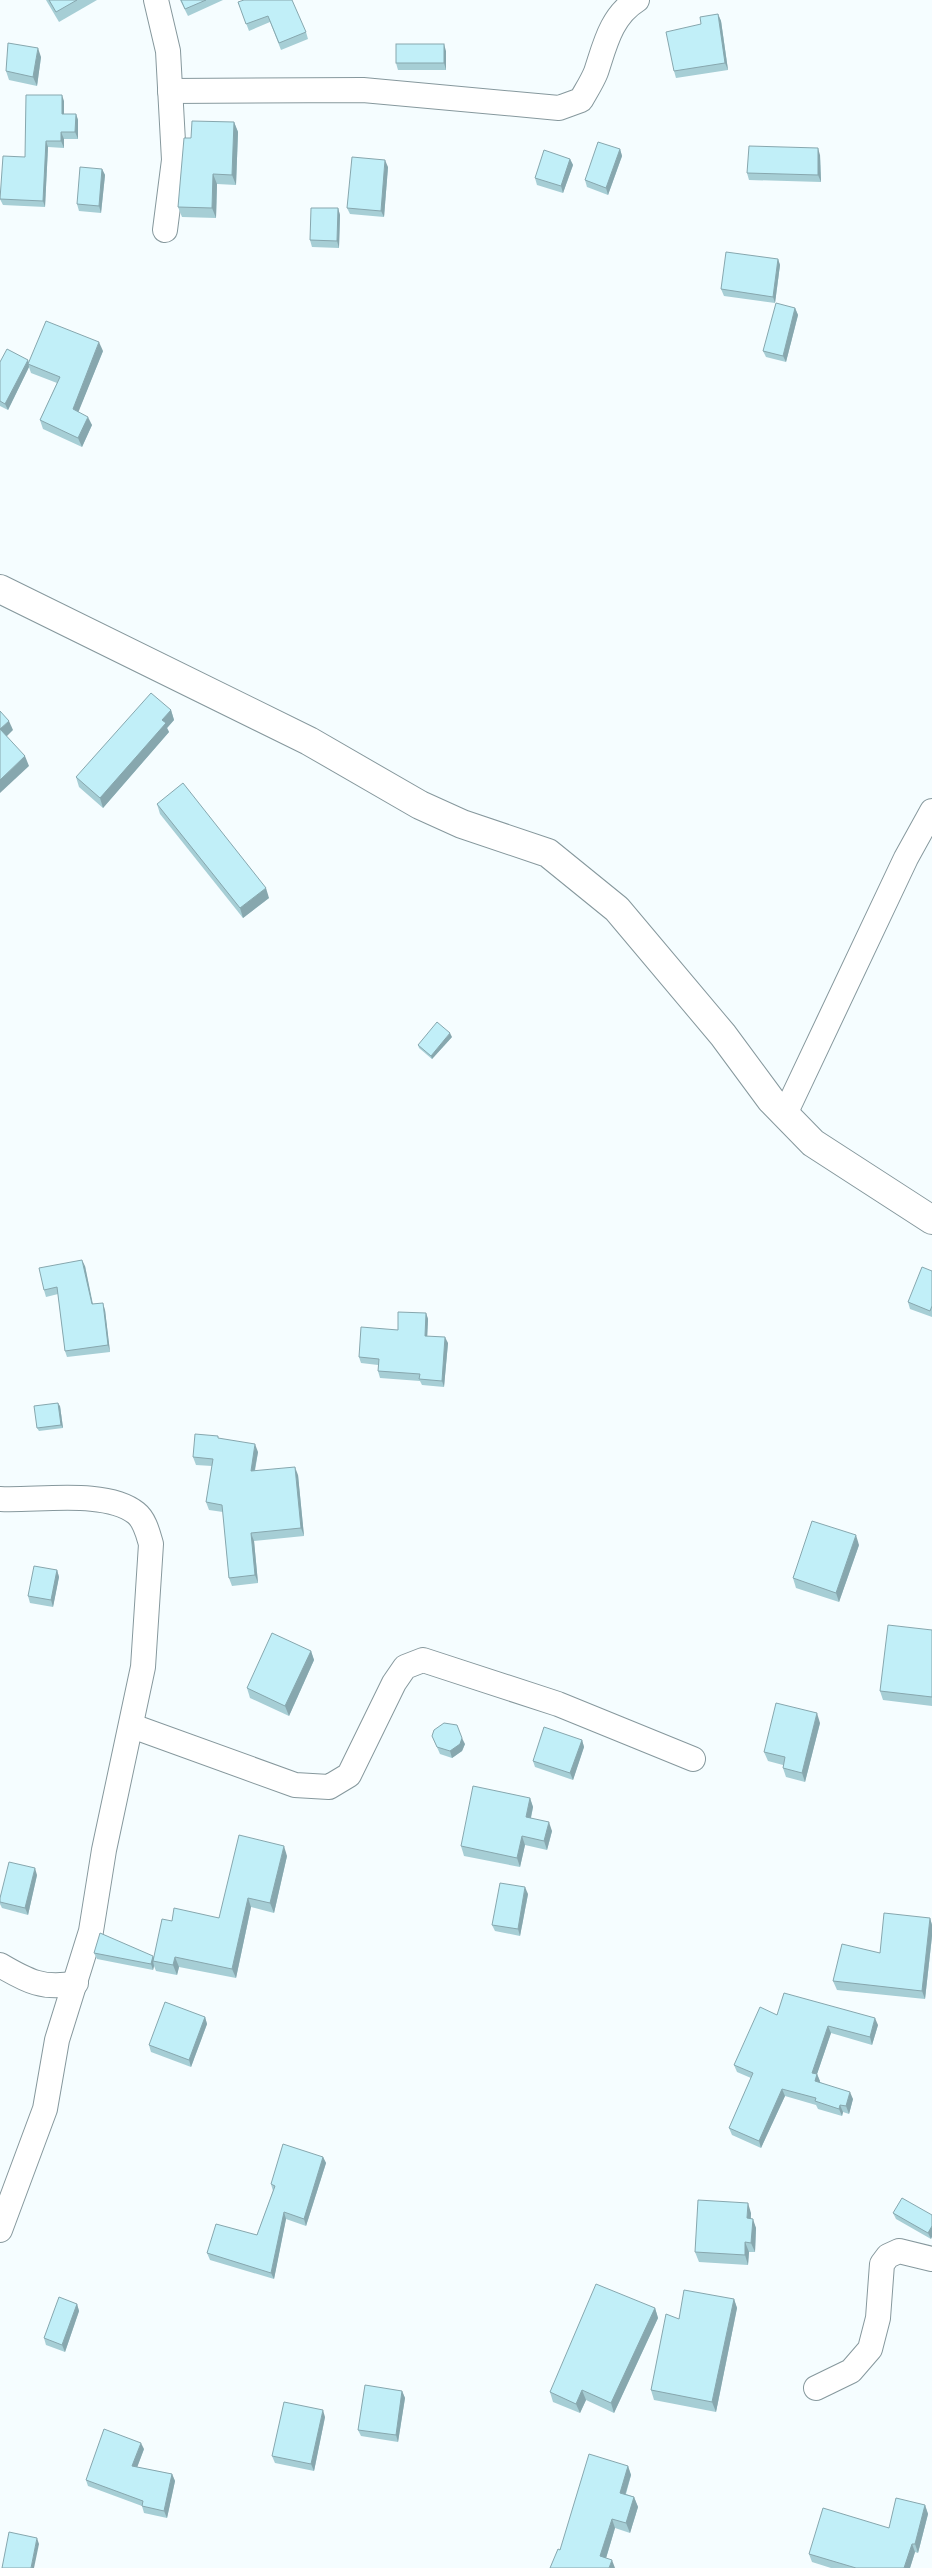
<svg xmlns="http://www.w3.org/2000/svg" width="932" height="2568" font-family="Lato,sans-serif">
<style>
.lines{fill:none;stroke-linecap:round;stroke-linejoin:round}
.minor-casing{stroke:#86989d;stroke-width:26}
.tertiary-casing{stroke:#86989d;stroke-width:30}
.minor{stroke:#fff;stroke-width:24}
.tertiary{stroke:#fff;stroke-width:28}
.wall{fill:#a6ced5}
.shaded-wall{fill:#87a7ae}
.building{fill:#c1eff8;stroke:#87a7ae}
</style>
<rect width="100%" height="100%" fill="#f5fdff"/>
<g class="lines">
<g class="minor-casing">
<g id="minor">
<path d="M 156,0 L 168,51 L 174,160 L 165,230"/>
<path d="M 170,91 L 363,90 L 559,108 L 581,100 C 586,91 592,82 596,72 C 605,45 611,16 637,0"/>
<path d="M 785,1114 L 906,858 L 932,811"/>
<path d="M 0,1499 C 38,1501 106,1489 136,1513 C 145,1520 148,1534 151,1544 L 143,1667 L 104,1850 L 91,1931 L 57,2040 L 45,2109 L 0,2230"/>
<path d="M 132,1726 L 295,1785 L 329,1787 L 349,1775 L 394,1683 L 405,1667 L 423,1660 L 558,1704 L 693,1759"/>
<path d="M 0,1965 C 27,1981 44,1990 76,1983"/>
<path d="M 816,2388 L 851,2371 L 870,2349 L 878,2318 L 882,2264 L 888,2256 L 899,2251 L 932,2259"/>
</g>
</g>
<g class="tertiary-casing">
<path id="tertiary" d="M 0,589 L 309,741 L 420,805 L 462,824 L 548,853 L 617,909 L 723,1035 L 771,1100 L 813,1143 L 932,1220"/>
</g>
<use href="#minor" class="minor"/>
<use href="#tertiary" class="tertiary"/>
</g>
<g class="wall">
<path d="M 46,0 L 97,0 L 59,22 Z"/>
<path d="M 180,0 L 223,0 L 188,16 Z"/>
<path d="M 238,2 L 306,32 L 308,39 L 281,50 L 270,22 L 249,31 Z"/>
<path d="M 718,14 L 721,21 L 728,70 L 676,78 L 674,71 L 701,24 Z"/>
<path d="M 446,51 L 446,70 L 398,70 L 396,63 Z"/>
<path d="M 41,57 L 37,86 L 9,80 L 6,71 Z"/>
<path d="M 64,101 L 64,114 L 76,114 L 78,120 L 78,139 L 64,139 L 64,148 L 48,147 L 45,207 L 3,205 L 0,199 L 25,157 Z"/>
<path d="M 234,122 L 238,132 L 236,185 L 217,184 L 216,218 L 182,217 L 178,207 L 191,138 Z"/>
<path d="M 620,149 L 622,156 L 608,195 L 587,187 L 585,180 Z"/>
<path d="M 820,155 L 821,182 L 749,180 L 747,173 Z"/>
<path d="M 570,159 L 573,165 L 563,193 L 537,185 L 535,178 Z"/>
<path d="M 388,167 L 384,217 L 350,214 L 347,208 Z"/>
<path d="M 102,169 L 105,175 L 101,213 L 79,211 L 77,204 Z"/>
<path d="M 338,208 L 340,215 L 339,248 L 312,247 L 310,240 Z"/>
<path d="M 778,259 L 780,265 L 775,303 L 724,296 L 721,289 Z"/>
<path d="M 795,308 L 798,315 L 786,362 L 766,357 L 763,351 Z"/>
<path d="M 103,351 L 78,412 L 92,425 L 82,447 L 43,429 L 40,420 L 57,383 L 31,373 L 29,367 L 8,410 L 0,406 L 0,362 L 28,360 L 29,363 Z"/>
<path d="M 171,710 L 174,720 L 167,728 L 169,732 L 103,808 L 79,787 L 76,777 Z"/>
<path d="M 157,804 L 269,898 L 243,918 L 160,814 Z"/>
<path d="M 452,1037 L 432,1059 L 419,1048 L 418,1045 Z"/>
<path d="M 85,1266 L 93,1304 L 105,1310 L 110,1352 L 67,1357 L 65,1351 L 58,1294 L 46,1297 L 44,1290 Z"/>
<path d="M 932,1271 L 932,1317 L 910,1309 L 908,1302 Z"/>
<path d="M 426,1313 L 428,1319 L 427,1336 L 448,1343 L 444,1387 L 422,1385 L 420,1381 L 380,1378 L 378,1371 L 378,1365 L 361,1363 L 359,1357 L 398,1330 Z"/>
<path d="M 60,1406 L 63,1428 L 39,1431 L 37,1428 Z"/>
<path d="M 219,1439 L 258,1452 L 255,1471 L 298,1475 L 304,1536 L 254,1541 L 258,1583 L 232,1586 L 229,1578 L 223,1512 L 209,1510 L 206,1502 L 212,1466 L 196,1465 L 193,1457 Z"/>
<path d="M 859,1545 L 839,1602 L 796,1588 L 793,1578 Z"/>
<path d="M 57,1570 L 59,1577 L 53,1607 L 30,1603 L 28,1596 Z"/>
<path d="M 932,1630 L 932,1706 L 883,1700 L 880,1691 Z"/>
<path d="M 311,1651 L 314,1660 L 289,1716 L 250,1698 L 247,1688 Z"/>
<path d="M 820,1723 L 805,1782 L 786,1777 L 783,1768 L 783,1765 L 768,1761 L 764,1752 Z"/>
<path d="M 432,1736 L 465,1744 L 462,1751 L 452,1758 L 440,1754 Z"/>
<path d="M 582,1740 L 584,1747 L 573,1780 L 535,1767 L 533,1761 Z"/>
<path d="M 530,1798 L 533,1807 L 531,1818 L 552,1831 L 547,1850 L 525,1845 L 520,1867 L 464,1856 L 461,1846 Z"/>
<path d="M 287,1856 L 274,1913 L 251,1907 L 236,1978 L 179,1967 L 177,1975 L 156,1971 L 154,1966 L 153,1970 L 97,1959 L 94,1953 L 153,1956 L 154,1958 L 172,1921 L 219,1918 Z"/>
<path d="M 37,1875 L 28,1915 L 2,1908 L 0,1904 L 0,1898 Z"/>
<path d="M 528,1894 L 520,1936 L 495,1931 L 492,1925 Z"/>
<path d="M 930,1918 L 932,1925 L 932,1936 L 925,1999 L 837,1990 L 833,1981 L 880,1953 Z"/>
<path d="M 777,2015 L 878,2025 L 872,2045 L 831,2033 L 817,2074 L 820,2082 L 853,2099 L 849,2114 L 843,2112 L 842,2116 L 818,2109 L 816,2105 L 785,2096 L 761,2148 L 732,2135 L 729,2128 L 751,2078 L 737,2072 L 734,2065 Z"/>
<path d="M 205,2017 L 207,2024 L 191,2067 L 151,2052 L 149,2045 Z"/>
<path d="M 323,2157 L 326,2163 L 306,2226 L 286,2219 L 274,2279 L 210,2260 L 207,2253 L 257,2235 L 273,2191 L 271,2184 Z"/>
<path d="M 751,2213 L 751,2218 L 756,2228 L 755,2252 L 749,2252 L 748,2265 L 699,2262 L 695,2252 Z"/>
<path d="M 893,2213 L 932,2215 L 931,2239 L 896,2219 Z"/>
<path d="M 734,2299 L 737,2308 L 716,2412 L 654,2400 L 651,2390 L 679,2319 Z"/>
<path d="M 77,2304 L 79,2311 L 65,2352 L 46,2345 L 44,2338 Z"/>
<path d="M 655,2308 L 658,2318 L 614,2413 L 586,2400 L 580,2413 L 553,2402 L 550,2392 Z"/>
<path d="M 402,2391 L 405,2398 L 398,2442 L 361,2436 L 358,2430 Z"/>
<path d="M 325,2417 L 314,2471 L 275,2463 L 272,2456 Z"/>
<path d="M 144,2449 L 137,2467 L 172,2474 L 175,2481 L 167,2518 L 144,2513 L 142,2506 L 88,2486 L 86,2480 Z"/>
<path d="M 628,2466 L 631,2475 L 626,2494 L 634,2497 L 638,2507 L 630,2533 L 615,2528 L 606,2558 L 560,2550 Z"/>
<path d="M 925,2505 L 928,2514 L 918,2553 L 915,2552 L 910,2568 L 831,2568 L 812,2562 L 809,2554 L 889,2528 Z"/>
</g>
<g class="shaded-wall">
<path d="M 718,14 L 721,21 L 728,70 L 725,63 Z"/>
<path d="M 444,44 L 446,51 L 446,70 L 444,63 Z"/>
<path d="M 38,48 L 41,57 L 37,86 L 33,77 Z"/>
<path d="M 62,95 L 64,101 L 64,120 L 62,114 Z"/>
<path d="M 76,114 L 78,120 L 78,139 L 75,132 Z"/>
<path d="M 234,122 L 238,132 L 236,185 L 232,175 Z"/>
<path d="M 61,132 L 64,139 L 64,148 L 61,141 Z"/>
<path d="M 46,141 L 48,147 L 45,207 L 43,201 Z"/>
<path d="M 818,148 L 820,155 L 821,182 L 818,175 Z"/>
<path d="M 620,149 L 622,156 L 608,195 L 606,188 Z"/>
<path d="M 570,159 L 573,165 L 563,193 L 561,186 Z"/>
<path d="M 385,160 L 388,167 L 384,217 L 381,211 Z"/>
<path d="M 102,169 L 105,175 L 101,213 L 99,206 Z"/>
<path d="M 213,174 L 217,184 L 216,218 L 212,208 Z"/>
<path d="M 338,208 L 340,215 L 339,248 L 337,241 Z"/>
<path d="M 778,259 L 780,265 L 775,303 L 773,297 Z"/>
<path d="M 795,308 L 798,315 L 786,362 L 783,356 Z"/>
<path d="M 99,342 L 103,351 L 76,418 L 73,409 Z"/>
<path d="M 28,360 L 29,367 L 8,410 L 5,404 Z"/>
<path d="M 88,417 L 92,425 L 82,447 L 78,438 Z"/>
<path d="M 171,710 L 174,720 L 167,728 L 169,732 L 103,808 L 100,798 L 162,720 Z"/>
<path d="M 9,721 L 13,730 L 4,739 L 0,729 Z"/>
<path d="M 25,756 L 29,766 L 0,793 L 0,780 Z"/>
<path d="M 266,888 L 269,898 L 243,918 L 240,908 Z"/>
<path d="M 450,1033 L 452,1037 L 432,1059 L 431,1056 Z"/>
<path d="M 82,1260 L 85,1266 L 94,1311 L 92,1304 Z"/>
<path d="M 103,1303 L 105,1310 L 110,1352 L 108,1345 Z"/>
<path d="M 426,1313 L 428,1319 L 427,1342 L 425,1336 Z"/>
<path d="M 445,1337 L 448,1343 L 444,1387 L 442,1381 Z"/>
<path d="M 58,1403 L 60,1406 L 63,1428 L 61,1425 Z"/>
<path d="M 255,1444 L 258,1452 L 253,1479 L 251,1471 Z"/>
<path d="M 295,1467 L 298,1475 L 304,1536 L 301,1528 Z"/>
<path d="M 251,1533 L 254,1541 L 258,1583 L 255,1575 Z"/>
<path d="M 856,1535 L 859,1545 L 839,1602 L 836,1593 Z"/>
<path d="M 57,1570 L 59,1577 L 53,1607 L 51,1600 Z"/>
<path d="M 311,1651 L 314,1660 L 289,1716 L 285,1706 Z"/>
<path d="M 817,1713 L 820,1723 L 805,1782 L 802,1773 Z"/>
<path d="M 462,1738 L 465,1744 L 462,1751 L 452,1758 L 450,1751 Z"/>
<path d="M 582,1740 L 584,1747 L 573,1780 L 570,1773 Z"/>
<path d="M 530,1798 L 533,1807 L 529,1826 L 526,1817 Z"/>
<path d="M 549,1822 L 552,1831 L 547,1850 L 544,1841 Z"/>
<path d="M 522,1836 L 525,1845 L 520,1867 L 517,1858 Z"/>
<path d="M 284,1846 L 287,1856 L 274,1913 L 270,1903 Z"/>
<path d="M 35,1868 L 37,1875 L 28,1915 L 25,1908 Z"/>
<path d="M 525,1887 L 528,1894 L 520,1936 L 518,1929 Z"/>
<path d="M 248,1898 L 251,1907 L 236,1978 L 232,1969 Z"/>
<path d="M 930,1918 L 932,1925 L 932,1936 L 925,1999 L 922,1991 Z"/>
<path d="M 153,1956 L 155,1962 L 153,1961 L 154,1966 L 153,1970 L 151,1964 Z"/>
<path d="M 175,1957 L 179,1967 L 177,1975 L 173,1965 Z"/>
<path d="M 205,2017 L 207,2024 L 191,2067 L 189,2060 Z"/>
<path d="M 875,2018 L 878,2025 L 872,2045 L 870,2037 Z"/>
<path d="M 828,2026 L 831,2033 L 815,2080 L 812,2073 Z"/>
<path d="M 817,2074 L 820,2081 L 818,2088 L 815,2081 Z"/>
<path d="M 782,2089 L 785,2096 L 761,2148 L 759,2141 Z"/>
<path d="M 850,2092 L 853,2099 L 849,2114 L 846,2106 Z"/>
<path d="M 840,2105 L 843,2112 L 842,2116 L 839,2109 Z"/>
<path d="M 323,2157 L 326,2163 L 306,2226 L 304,2219 Z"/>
<path d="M 748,2203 L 751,2213 L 750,2228 L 747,2218 Z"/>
<path d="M 284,2212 L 286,2219 L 274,2279 L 271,2273 Z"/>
<path d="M 753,2219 L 756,2228 L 755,2252 L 751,2243 Z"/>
<path d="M 932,2226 L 932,2237 L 931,2239 L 928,2233 Z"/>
<path d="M 745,2242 L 749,2252 L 748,2265 L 745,2255 Z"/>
<path d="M 734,2299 L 737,2308 L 716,2412 L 712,2402 Z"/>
<path d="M 77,2304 L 79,2311 L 65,2352 L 62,2345 Z"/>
<path d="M 655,2308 L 658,2318 L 614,2413 L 611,2403 Z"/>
<path d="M 582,2390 L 586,2400 L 580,2413 L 576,2404 Z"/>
<path d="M 402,2391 L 405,2398 L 398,2442 L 396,2435 Z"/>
<path d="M 323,2410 L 325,2417 L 314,2471 L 311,2464 Z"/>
<path d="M 141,2443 L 144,2449 L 135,2473 L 132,2466 Z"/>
<path d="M 628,2466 L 631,2475 L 623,2502 L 620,2493 Z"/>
<path d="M 172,2474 L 175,2481 L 167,2518 L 164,2511 Z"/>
<path d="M 634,2497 L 638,2507 L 630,2533 L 626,2523 Z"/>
<path d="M 925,2505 L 928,2514 L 918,2553 L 915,2544 Z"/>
<path d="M 612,2519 L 615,2528 L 604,2565 L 600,2556 Z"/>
<path d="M 37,2538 L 39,2544 L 34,2568 L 31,2568 Z"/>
<path d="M 912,2544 L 915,2552 L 910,2568 L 904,2568 Z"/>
<path d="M 612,2560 L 615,2568 L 609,2568 Z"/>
</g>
<g class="building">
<path d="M 49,0 L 77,0 L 56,12 Z"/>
<path d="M 181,0 L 206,0 L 185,9 Z"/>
<path d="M 244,0 L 292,0 L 306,32 L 279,43 L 268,16 L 246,24 L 238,2 Z"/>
<path d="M 718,14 L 725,63 L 674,71 L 666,32 L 701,24 L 700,17 Z"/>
<path d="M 8,43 L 38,48 L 33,77 L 6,71 Z"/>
<rect x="396" y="44" width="48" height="19"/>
<path d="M 26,95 L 62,95 L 62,114 L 76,114 L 75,132 L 61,132 L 61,141 L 46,141 L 43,201 L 0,199 L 3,156 L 25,157 Z"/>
<path d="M 192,121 L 234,122 L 232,175 L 213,174 L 212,208 L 178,207 L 184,138 L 191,138 Z"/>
<path d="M 598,142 L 620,149 L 606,188 L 585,180 Z"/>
<path d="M 749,146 L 818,148 L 818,175 L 747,173 Z"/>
<path d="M 544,150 L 570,159 L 561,186 L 535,178 Z"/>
<path d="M 352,157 L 385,160 L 381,211 L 347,208 Z"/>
<path d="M 80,167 L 102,169 L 99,206 L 77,204 Z"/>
<path d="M 311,208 L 338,208 L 337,241 L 310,240 Z"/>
<path d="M 726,252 L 778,259 L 773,297 L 721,289 Z"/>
<path d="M 776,303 L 795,308 L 783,356 L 763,351 Z"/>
<path d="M 46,321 L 99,342 L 73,409 L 88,417 L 78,438 L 40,420 L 60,377 L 28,364 Z"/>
<path d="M 7,349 L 28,360 L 5,404 L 0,401 L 0,362 Z"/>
<path d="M 151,693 L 171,710 L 162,720 L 166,723 L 100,798 L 76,777 Z"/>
<path d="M 0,711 L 9,721 L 0,729 L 25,756 L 0,780 Z"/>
<path d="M 183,783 L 266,888 L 240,908 L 157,804 Z"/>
<path d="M 437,1022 L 450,1033 L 431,1056 L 418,1045 Z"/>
<path d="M 82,1260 L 92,1304 L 103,1303 L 108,1345 L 65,1351 L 57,1287 L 44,1290 L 39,1268 Z"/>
<path d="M 922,1267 L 932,1271 L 932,1306 L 930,1311 L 908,1302 Z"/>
<path d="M 398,1312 L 426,1313 L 425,1336 L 445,1337 L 442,1381 L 419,1379 L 420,1374 L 378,1371 L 379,1359 L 359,1357 L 361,1327 L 398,1330 Z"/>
<path d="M 58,1403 L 61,1425 L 37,1428 L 34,1406 Z"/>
<path d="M 195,1434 L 218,1436 L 218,1438 L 255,1444 L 251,1471 L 295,1467 L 301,1528 L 251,1533 L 255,1575 L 229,1578 L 222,1505 L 206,1502 L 213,1459 L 193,1457 Z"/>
<path d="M 812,1521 L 856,1535 L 836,1593 L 793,1578 Z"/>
<path d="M 34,1566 L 57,1570 L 51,1600 L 28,1596 Z"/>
<path d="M 888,1625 L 932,1630 L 932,1697 L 880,1691 Z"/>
<path d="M 272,1633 L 311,1651 L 285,1706 L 247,1688 Z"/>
<path d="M 776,1703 L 817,1713 L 802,1773 L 783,1768 L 785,1757 L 764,1752 Z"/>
<path d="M 444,1723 L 457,1725 L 462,1738 L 460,1744 L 450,1751 L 437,1747 L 432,1736 L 434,1730 Z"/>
<path d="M 544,1727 L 582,1740 L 570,1773 L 533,1761 Z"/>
<path d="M 473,1786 L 530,1798 L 526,1817 L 549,1822 L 544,1841 L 522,1836 L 517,1858 L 461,1846 Z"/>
<path d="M 239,1835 L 284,1846 L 270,1903 L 248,1898 L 232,1969 L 175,1957 L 173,1965 L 153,1961 L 162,1919 L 172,1921 L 174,1908 L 219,1918 Z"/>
<path d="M 9,1862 L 35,1868 L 25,1908 L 0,1902 L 0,1898 Z"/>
<path d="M 500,1883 L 525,1887 L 518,1929 L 492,1925 Z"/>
<path d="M 884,1913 L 930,1918 L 922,1991 L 833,1981 L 842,1944 L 880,1953 Z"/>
<path d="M 100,1933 L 153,1956 L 151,1964 L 94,1953 Z"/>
<path d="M 784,1993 L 875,2018 L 870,2037 L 828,2026 L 812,2073 L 817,2074 L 815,2081 L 850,2092 L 846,2106 L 840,2105 L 839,2109 L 815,2101 L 816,2098 L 782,2089 L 759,2141 L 729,2128 L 753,2073 L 734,2065 L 760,2007 L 777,2015 Z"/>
<path d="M 165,2002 L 205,2017 L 189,2060 L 149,2045 Z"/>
<path d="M 283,2144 L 323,2157 L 304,2219 L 284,2212 L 271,2273 L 207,2253 L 216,2224 L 257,2235 L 275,2186 L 271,2184 Z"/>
<path d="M 902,2198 L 932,2215 L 932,2226 L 928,2233 L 893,2213 Z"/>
<path d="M 698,2200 L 748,2203 L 747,2218 L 753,2219 L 751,2243 L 745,2242 L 745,2255 L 695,2252 Z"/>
<path d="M 596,2284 L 655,2308 L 611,2403 L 582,2390 L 576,2404 L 550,2392 Z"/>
<path d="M 684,2290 L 734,2299 L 712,2402 L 651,2390 L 666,2314 L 679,2319 Z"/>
<path d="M 59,2297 L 77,2304 L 62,2345 L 44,2338 Z"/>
<path d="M 365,2385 L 402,2391 L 396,2435 L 358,2430 Z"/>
<path d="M 284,2402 L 323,2410 L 311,2464 L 272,2456 Z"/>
<path d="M 104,2429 L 141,2443 L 132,2466 L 172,2474 L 164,2511 L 142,2506 L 143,2501 L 86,2480 Z"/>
<path d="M 589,2454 L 628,2466 L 620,2493 L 634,2497 L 626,2523 L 612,2519 L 600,2556 L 612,2560 L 609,2568 L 550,2568 L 558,2549 L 560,2550 Z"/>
<path d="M 896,2498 L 925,2505 L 915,2544 L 912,2544 L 904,2568 L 856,2568 L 809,2554 L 823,2508 L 889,2528 Z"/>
<path d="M 9,2532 L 37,2538 L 31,2568 L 2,2568 Z"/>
</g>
</svg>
